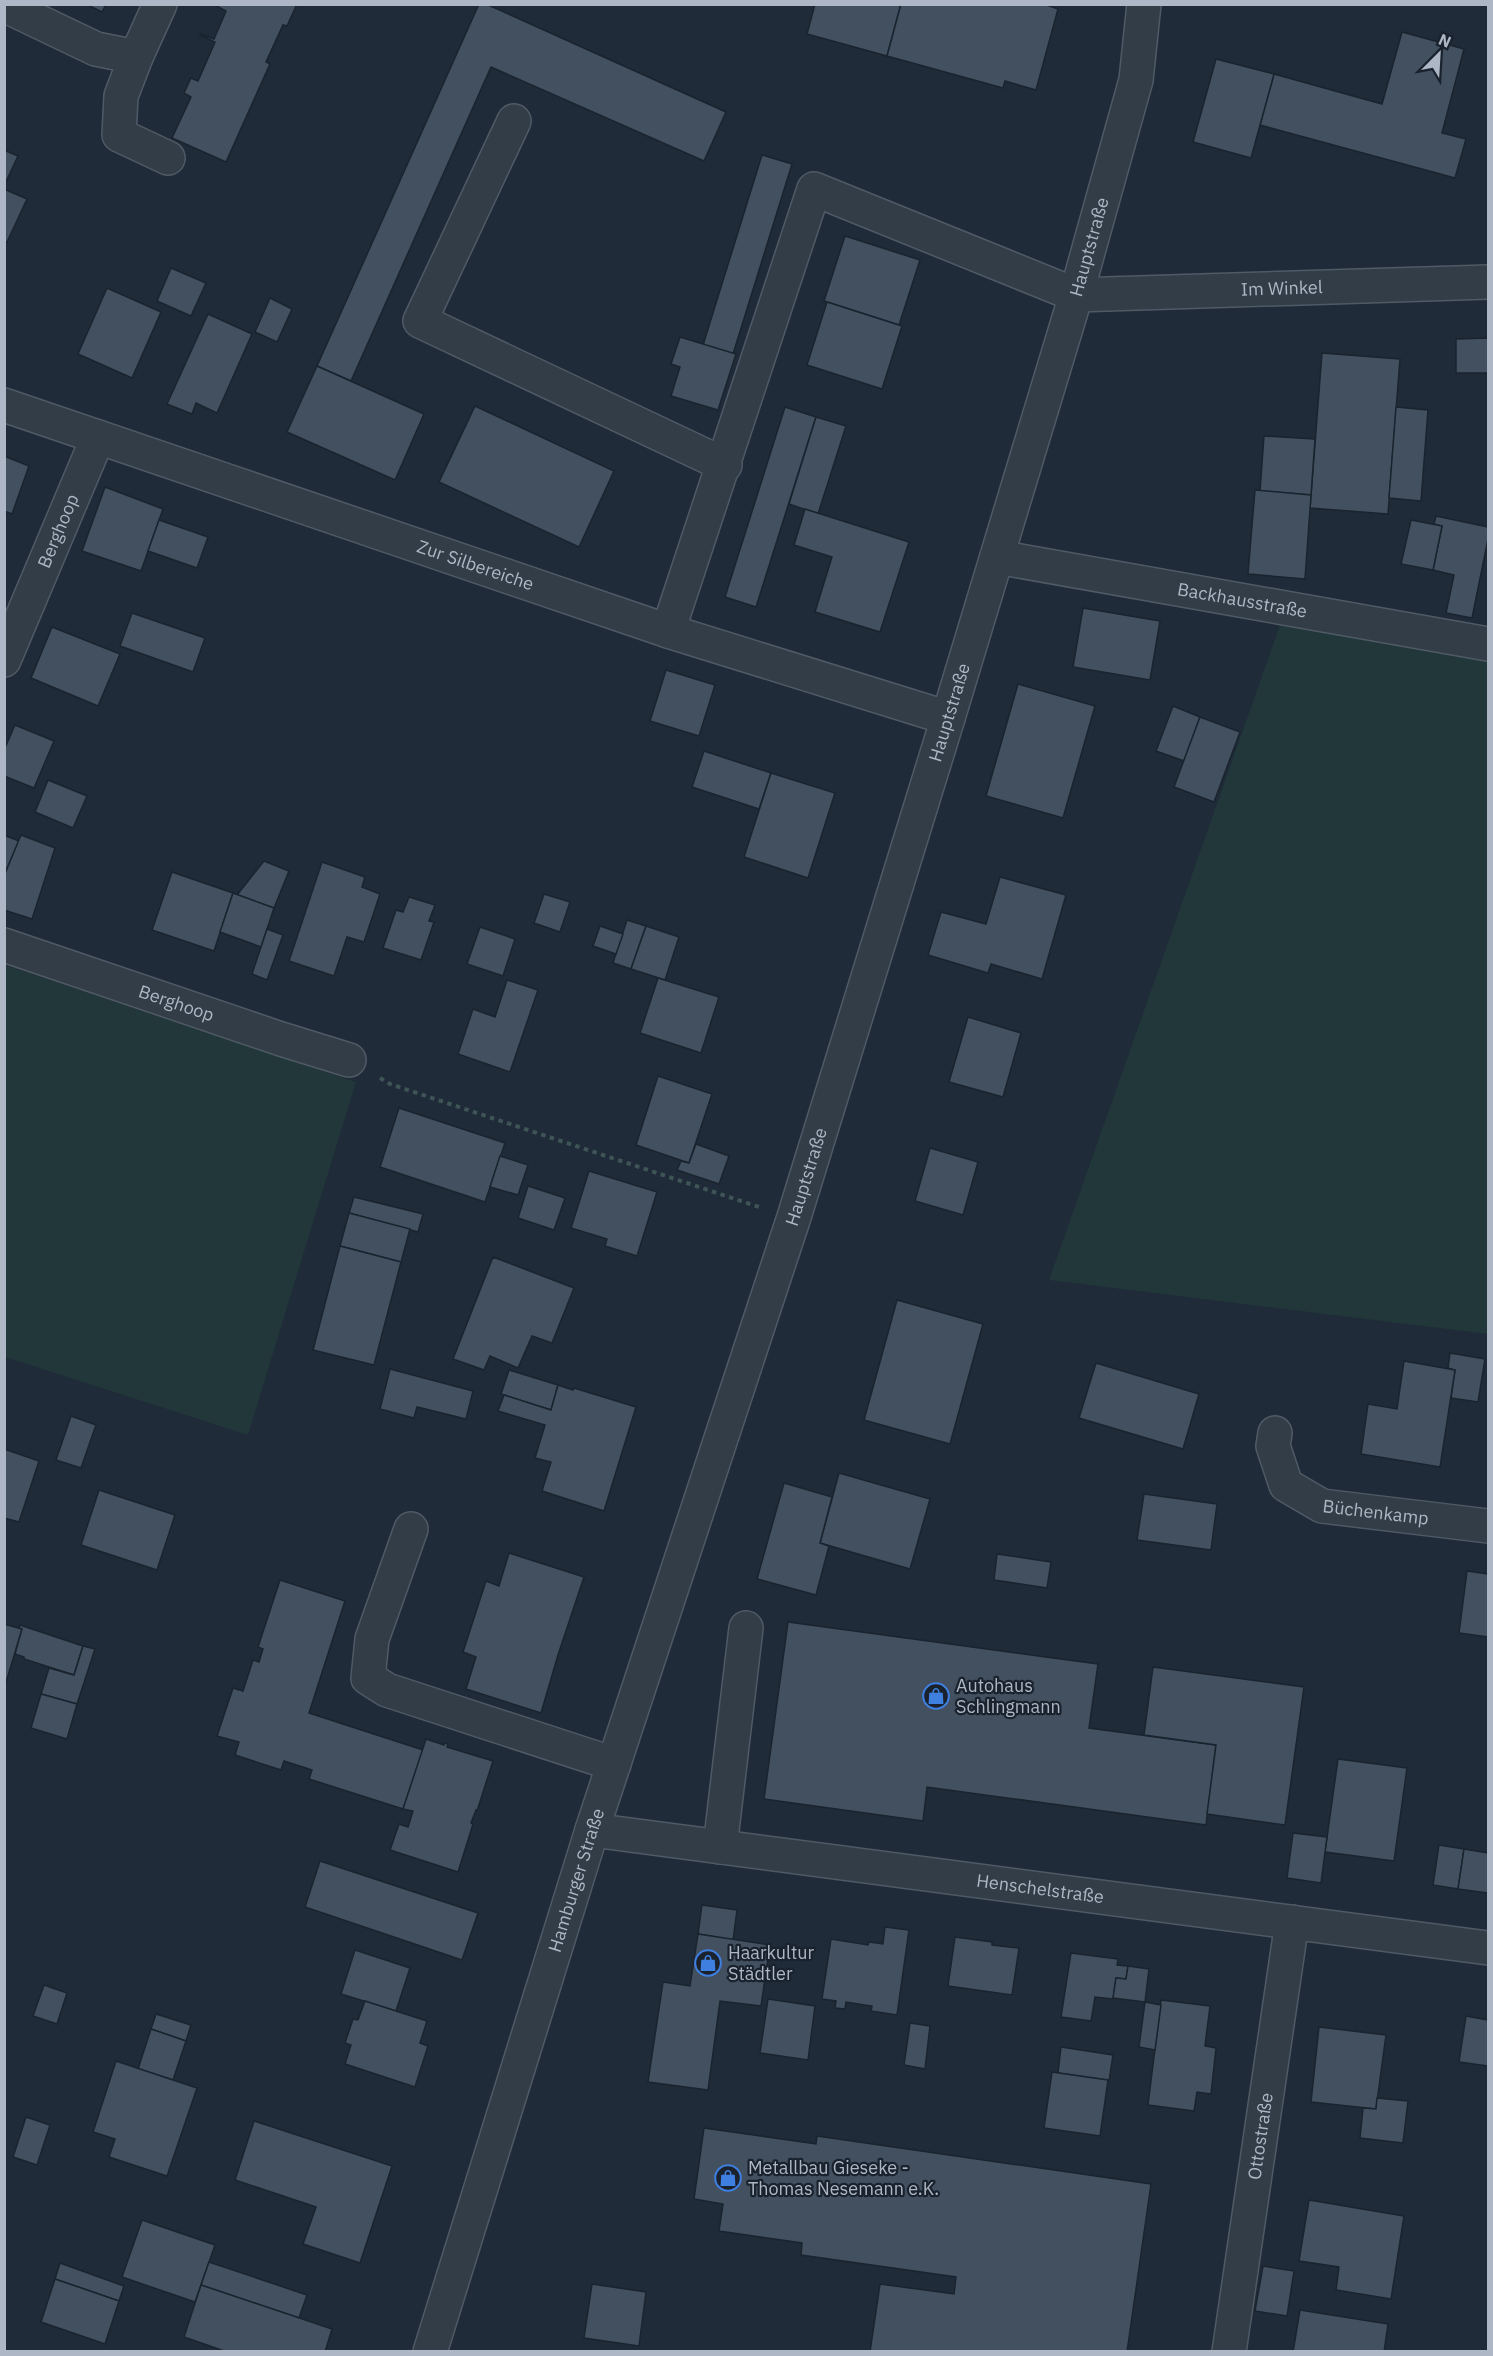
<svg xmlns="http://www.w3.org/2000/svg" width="1493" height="2356" font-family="'IBM Plex Sans',sans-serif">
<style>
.green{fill:#213739}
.building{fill:#425060;stroke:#1a242f;stroke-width:1.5}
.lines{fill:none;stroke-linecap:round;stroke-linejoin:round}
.minor-casing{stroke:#505a66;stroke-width:36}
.path{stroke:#3f5456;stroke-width:4;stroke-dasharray:4.5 4.5;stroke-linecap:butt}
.minor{stroke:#333d48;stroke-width:33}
.labels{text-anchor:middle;stroke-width:4.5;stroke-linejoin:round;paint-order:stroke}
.street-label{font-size:18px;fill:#adb7c5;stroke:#19222d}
.poi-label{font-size:18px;fill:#adb7c5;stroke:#19222d;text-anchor:start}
</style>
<rect width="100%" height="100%" fill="#1f2b38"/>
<g class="green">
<path d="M 1286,608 L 1488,644 L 1488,1334 L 1049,1280 Z"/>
<path d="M 5,965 L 356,1082 L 248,1435 L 5,1357 Z"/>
</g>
<g class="building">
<path d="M 86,4 L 106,4 L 102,12 Z"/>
<path d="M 297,4 L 287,26 L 283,25 L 266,62 L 270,64 L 226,162 L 172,138 L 191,97 L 184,93 L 191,78 L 198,81 L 215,42 L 200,35 L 200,34 L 214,39 L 226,11 L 213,4 Z"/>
<path d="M 479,4 L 486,4 L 726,112 L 704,161 L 491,67 L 351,381 L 317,366 Z"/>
<path d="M 815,4 L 901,4 L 887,56 L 807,34 Z"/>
<path d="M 901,4 L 1044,4 L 1058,9 L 1036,90 L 1005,81 L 1003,88 L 887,56 Z"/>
<path d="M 1402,32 L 1464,49 L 1442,133 L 1466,139 L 1455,178 L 1260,125 L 1274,74 L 1382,104 Z"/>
<path d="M 1216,59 L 1274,74 L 1251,158 L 1193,142 Z"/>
<path d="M 4,150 L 18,156 L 4,186 Z"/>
<path d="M 762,155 L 792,164 L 733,354 L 703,345 Z"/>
<path d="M 4,189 L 27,199 L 7,242 L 4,241 Z"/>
<path d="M 845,236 L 920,260 L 899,325 L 824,301 Z"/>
<path d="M 171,268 L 206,283 L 191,316 L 157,301 Z"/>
<path d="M 107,288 L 161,312 L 132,378 L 78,354 Z"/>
<path d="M 270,298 L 292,309 L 277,342 L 255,332 Z"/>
<path d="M 827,302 L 902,326 L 882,389 L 807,365 Z"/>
<path d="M 208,314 L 252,334 L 217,413 L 196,403 L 192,414 L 167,404 Z"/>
<path d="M 680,337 L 736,354 L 718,410 L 671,396 L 680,367 L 671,364 Z"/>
<path d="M 1488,338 L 1488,373 L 1456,373 L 1456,339 Z"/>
<path d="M 1322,353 L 1400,359 L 1388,514 L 1310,508 Z"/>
<path d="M 317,366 L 424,414 L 395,480 L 287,432 Z"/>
<path d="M 475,406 L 614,471 L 579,547 L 439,482 Z"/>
<path d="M 785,407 L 816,417 L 756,607 L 725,597 Z"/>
<path d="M 1396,407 L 1428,410 L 1421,501 L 1389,498 Z"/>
<path d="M 816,417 L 846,426 L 818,514 L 789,504 Z"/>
<path d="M 1264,436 L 1315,439 L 1311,495 L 1260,491 Z"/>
<path d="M 4,456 L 29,466 L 12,514 L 4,511 Z"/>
<path d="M 105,487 L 163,509 L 141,571 L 82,551 Z"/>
<path d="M 1255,490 L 1311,495 L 1305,579 L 1248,574 Z"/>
<path d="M 805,509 L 909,542 L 880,632 L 815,612 L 832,557 L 794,545 Z"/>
<path d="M 1436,516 L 1488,527 L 1488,539 L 1472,618 L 1446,613 L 1454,575 L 1433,570 L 1442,526 L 1434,524 Z"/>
<path d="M 159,520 L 208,537 L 197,568 L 148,551 Z"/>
<path d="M 1411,520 L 1442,526 L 1433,570 L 1401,564 Z"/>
<path d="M 1083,608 L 1160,621 L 1150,680 L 1073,667 Z"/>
<path d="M 132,613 L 205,638 L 193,672 L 120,646 Z"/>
<path d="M 52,627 L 120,654 L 98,706 L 31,678 Z"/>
<path d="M 666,670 L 715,685 L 699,736 L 650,721 Z"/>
<path d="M 1018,684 L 1095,706 L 1063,818 L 986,796 Z"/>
<path d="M 1173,706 L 1200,717 L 1184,761 L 1156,751 Z"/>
<path d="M 1200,717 L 1240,732 L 1214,802 L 1174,787 Z"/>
<path d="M 15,725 L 54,741 L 34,788 L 4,776 L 4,750 Z"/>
<path d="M 704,751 L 771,773 L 759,809 L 692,787 Z"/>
<path d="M 771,773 L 835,793 L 808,878 L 744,857 Z"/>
<path d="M 48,780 L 87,796 L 73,828 L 35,812 Z"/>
<path d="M 4,835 L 19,841 L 4,876 Z"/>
<path d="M 21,835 L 55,848 L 32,919 L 4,910 L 4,876 Z"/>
<path d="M 264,861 L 289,871 L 274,908 L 237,895 Z"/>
<path d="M 322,862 L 365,877 L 362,887 L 380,894 L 364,942 L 347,937 L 334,976 L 289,961 Z"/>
<path d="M 172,872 L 233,893 L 214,951 L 152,930 Z"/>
<path d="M 1000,877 L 1066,895 L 1042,979 L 991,964 L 988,973 L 928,955 L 941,912 L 986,924 Z"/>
<path d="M 233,893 L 274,908 L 261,947 L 220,932 Z"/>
<path d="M 544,894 L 570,902 L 560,932 L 534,923 Z"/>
<path d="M 409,897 L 435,905 L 429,921 L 434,922 L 421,960 L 383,948 L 396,910 L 403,912 Z"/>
<path d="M 627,920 L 646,926 L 631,969 L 613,963 Z"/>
<path d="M 600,926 L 623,934 L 616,954 L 593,946 Z"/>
<path d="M 646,926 L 679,937 L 665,980 L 631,969 Z"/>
<path d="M 480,927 L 515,939 L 503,976 L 467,964 Z"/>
<path d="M 267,929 L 283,935 L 267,980 L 252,974 Z"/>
<path d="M 658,978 L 719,997 L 701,1053 L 640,1033 Z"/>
<path d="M 507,980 L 538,990 L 510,1072 L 458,1054 L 473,1009 L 495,1017 Z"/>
<path d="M 968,1017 L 1021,1033 L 1003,1097 L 949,1082 Z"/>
<path d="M 658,1076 L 712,1094 L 689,1163 L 636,1145 Z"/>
<path d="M 399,1108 L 505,1143 L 485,1202 L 380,1167 Z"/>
<path d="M 696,1144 L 729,1156 L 719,1184 L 677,1170 L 681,1161 L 689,1163 Z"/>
<path d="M 930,1148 L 978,1162 L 963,1215 L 915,1201 Z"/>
<path d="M 500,1156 L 528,1165 L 518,1195 L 490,1187 Z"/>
<path d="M 589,1171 L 657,1192 L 637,1256 L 605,1246 L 607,1239 L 571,1228 Z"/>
<path d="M 528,1186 L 565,1198 L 554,1230 L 518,1218 Z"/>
<path d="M 354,1197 L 423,1214 L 418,1232 L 349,1213 Z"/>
<path d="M 349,1213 L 410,1229 L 401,1262 L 340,1246 Z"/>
<path d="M 340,1246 L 401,1262 L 374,1365 L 313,1350 Z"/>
<path d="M 493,1257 L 574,1288 L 552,1343 L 532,1336 L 518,1368 L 490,1356 L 484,1370 L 453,1359 Z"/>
<path d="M 897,1300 L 983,1324 L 950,1444 L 864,1420 Z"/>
<path d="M 1450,1353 L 1485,1359 L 1478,1402 L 1451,1398 L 1455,1370 L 1448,1368 Z"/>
<path d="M 1404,1361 L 1455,1370 L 1440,1467 L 1361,1454 L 1368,1404 L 1397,1409 Z"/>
<path d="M 1096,1363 L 1199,1394 L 1183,1449 L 1079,1418 Z"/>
<path d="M 390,1369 L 473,1391 L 466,1419 L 417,1407 L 414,1418 L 380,1409 Z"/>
<path d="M 509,1370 L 558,1385 L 551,1410 L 501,1394 Z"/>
<path d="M 558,1385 L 573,1390 L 574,1388 L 636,1407 L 604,1511 L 542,1491 L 551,1462 L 535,1458 L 545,1425 L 498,1411 L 504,1395 L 551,1410 Z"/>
<path d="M 71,1416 L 96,1425 L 81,1468 L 56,1460 Z"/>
<path d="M 4,1449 L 39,1461 L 19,1522 L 4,1518 Z"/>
<path d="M 839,1473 L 930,1499 L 910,1569 L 820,1543 Z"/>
<path d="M 784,1483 L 832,1497 L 820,1543 L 829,1546 L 816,1595 L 757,1579 Z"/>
<path d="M 99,1490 L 175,1515 L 157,1570 L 81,1545 Z"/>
<path d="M 1144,1494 L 1217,1504 L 1211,1550 L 1137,1540 Z"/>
<path d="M 509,1553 L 584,1577 L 558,1655 L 541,1713 L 466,1689 L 476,1657 L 463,1652 L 486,1581 L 499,1586 Z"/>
<path d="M 997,1554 L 1051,1562 L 1047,1588 L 994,1580 Z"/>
<path d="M 1467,1571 L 1488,1574 L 1488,1637 L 1459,1633 Z"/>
<path d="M 280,1580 L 345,1601 L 309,1713 L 423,1750 L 403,1809 L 309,1779 L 312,1770 L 284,1761 L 281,1770 L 235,1755 L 239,1742 L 217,1736 L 233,1688 L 243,1691 L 253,1660 L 259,1662 L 263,1649 L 258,1647 Z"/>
<path d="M 788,1622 L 1098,1664 L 1089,1728 L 1216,1745 L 1206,1825 L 927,1787 L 923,1821 L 764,1799 Z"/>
<path d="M 4,1624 L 22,1629 L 4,1689 Z"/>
<path d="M 20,1625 L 83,1646 L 74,1675 L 24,1659 L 24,1657 L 15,1654 L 22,1629 L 19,1628 Z"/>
<path d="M 83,1646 L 95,1649 L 77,1704 L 41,1694 L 49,1668 L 74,1675 Z"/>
<path d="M 1153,1667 L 1304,1687 L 1285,1825 L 1207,1814 L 1216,1745 L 1144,1735 Z"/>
<path d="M 41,1694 L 77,1704 L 67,1739 L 31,1728 Z"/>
<path d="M 426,1739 L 444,1745 L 444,1743 L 448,1744 L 447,1747 L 493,1761 L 477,1811 L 476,1810 L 471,1823 L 473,1824 L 458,1872 L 390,1850 L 399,1824 L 408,1827 L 413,1811 L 403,1809 Z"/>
<path d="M 1338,1759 L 1407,1768 L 1394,1861 L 1325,1852 Z"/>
<path d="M 1293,1833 L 1327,1837 L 1321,1883 L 1287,1878 Z"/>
<path d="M 1439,1845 L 1464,1849 L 1458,1889 L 1433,1885 Z"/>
<path d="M 1464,1849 L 1488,1853 L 1488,1893 L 1458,1889 Z"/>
<path d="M 320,1861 L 478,1913 L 462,1960 L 305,1907 Z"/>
<path d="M 702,1905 L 737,1910 L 733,1940 L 698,1934 Z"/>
<path d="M 885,1927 L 909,1930 L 897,2015 L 871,2011 L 872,2006 L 846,2002 L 845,2009 L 835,2008 L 836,2001 L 822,1999 L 831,1939 L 868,1945 L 869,1942 L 883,1944 Z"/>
<path d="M 698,1934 L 770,1945 L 761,2006 L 720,2001 L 708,2090 L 648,2082 L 663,1982 L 690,1986 Z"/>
<path d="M 955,1937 L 992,1942 L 992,1945 L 1019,1948 L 1012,1995 L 948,1986 Z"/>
<path d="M 355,1950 L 410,1968 L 396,2011 L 341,1994 Z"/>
<path d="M 1071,1953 L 1118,1959 L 1117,1965 L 1128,1966 L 1126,1979 L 1116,1978 L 1113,1999 L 1095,1997 L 1091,2021 L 1061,2017 Z"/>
<path d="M 1128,1966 L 1149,1969 L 1145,2002 L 1113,1998 L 1116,1978 L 1126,1979 Z"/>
<path d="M 44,1985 L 67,1993 L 57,2024 L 33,2016 Z"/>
<path d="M 768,1999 L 815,2006 L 808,2060 L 760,2053 Z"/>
<path d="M 1161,2000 L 1210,2006 L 1205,2046 L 1216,2048 L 1211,2094 L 1197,2092 L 1194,2111 L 1148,2105 Z"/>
<path d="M 365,2001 L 427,2021 L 420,2043 L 428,2046 L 415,2087 L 345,2064 L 351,2045 L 345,2043 L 353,2019 L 358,2020 Z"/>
<path d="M 1145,2002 L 1161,2005 L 1155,2050 L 1139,2047 Z"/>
<path d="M 156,2014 L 191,2025 L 186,2041 L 151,2029 Z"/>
<path d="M 1466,2016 L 1488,2020 L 1488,2066 L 1459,2062 Z"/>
<path d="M 910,2023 L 930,2026 L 925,2069 L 904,2065 Z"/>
<path d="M 1319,2027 L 1386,2035 L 1376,2109 L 1311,2102 Z"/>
<path d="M 151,2029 L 186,2041 L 173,2080 L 138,2069 Z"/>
<path d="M 1061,2047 L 1113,2055 L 1109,2081 L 1058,2073 Z"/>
<path d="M 116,2061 L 197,2088 L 167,2176 L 109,2157 L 115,2139 L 93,2132 Z"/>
<path d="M 1052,2072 L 1108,2080 L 1100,2136 L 1044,2128 Z"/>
<path d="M 1377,2098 L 1408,2101 L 1403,2143 L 1360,2138 L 1363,2108 L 1376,2109 Z"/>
<path d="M 26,2117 L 50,2125 L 37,2165 L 13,2157 Z"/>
<path d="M 254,2121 L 392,2166 L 360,2263 L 303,2244 L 316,2207 L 235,2180 Z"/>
<path d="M 704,2128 L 816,2144 L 817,2136 L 1151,2184 L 1127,2352 L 870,2352 L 880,2284 L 954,2294 L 956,2277 L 801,2255 L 802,2243 L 719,2231 L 723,2204 L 694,2199 Z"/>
<path d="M 1309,2200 L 1404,2216 L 1391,2299 L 1336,2290 L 1339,2267 L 1299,2261 Z"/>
<path d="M 142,2220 L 215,2245 L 195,2302 L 122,2277 Z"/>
<path d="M 209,2262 L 307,2295 L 299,2318 L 201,2285 Z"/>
<path d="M 60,2263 L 124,2286 L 119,2301 L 55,2279 Z"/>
<path d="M 1263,2266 L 1294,2271 L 1287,2316 L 1255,2311 Z"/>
<path d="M 55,2279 L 119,2301 L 105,2344 L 41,2322 Z"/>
<path d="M 592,2284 L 646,2292 L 639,2346 L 584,2338 Z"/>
<path d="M 201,2285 L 332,2329 L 325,2352 L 227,2352 L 184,2337 Z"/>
<path d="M 1300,2310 L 1388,2324 L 1384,2352 L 1293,2352 Z"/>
</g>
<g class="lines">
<g class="minor-casing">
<g id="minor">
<path d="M 4,5 L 96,49 L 136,57 L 160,4"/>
<path d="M 136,57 L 121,96 L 119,135 L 168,158"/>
<path d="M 514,121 L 420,321 L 725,465"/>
<path id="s1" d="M 4,405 L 668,631 L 948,718"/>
<path id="s2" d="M 997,557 L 1488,644"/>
<path id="s3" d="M 668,631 L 814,189 L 1076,295 L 1488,282"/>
<path id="s4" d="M 4,660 L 98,437"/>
<path id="s5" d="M 4,945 L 281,1039 L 349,1060"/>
<path id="s6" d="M 1275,1433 L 1273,1446 L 1286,1485 L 1322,1506 L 1488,1526"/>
<path d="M 411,1529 L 372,1639 L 368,1678 L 387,1690 L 614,1764"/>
<path id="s7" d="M 592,1830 L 1488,1948"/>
<path d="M 720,1847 L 746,1628"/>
<path id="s8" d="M 430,2352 L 592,1830 L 794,1217 L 948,718 L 1076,295 L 1136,80 L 1144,4"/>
<path id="s9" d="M 1229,2352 L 1292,1922"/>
</g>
</g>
<path class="path" d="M 380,1078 L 390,1084 L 759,1207"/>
<use href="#minor" class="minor"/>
</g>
<defs>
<g id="shop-ring" transform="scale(1.35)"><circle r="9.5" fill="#19222d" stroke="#3f7fe0" stroke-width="1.5"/><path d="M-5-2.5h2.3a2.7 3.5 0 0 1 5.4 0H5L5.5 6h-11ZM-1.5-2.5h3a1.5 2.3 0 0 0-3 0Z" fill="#3f7fe0"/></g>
</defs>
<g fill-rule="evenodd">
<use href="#shop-ring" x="936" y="1696"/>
<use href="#shop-ring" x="708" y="1963"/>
<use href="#shop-ring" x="728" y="2178"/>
</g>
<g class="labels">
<g class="street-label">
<text dy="6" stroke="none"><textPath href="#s8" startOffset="2206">Hauptstraße</textPath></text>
<text dy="6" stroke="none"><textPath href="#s3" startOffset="954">Im Winkel</textPath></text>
<text dy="6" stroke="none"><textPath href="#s4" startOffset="140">Berghoop</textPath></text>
<text dy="6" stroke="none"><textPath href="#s1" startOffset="498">Zur Silbereiche</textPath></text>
<text dy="6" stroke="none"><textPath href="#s2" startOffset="249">Backhausstraße</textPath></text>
<text dy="6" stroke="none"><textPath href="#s8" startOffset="1720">Hauptstraße</textPath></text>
<text dy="6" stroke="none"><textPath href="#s5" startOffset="182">Berghoop</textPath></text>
<text dy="6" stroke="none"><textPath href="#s8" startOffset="1234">Hauptstraße</textPath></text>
<text dy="6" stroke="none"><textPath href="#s6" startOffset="150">Büchenkamp</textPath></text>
<text dy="6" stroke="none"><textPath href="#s8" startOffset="494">Hamburger Straße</textPath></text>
<text dy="6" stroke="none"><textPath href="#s7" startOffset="452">Henschelstraße</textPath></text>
<text dy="6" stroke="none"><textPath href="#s9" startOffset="218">Ottostraße</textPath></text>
</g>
<g class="poi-label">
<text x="956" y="1692">Autohaus<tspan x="956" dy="21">Schlingmann</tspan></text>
<text x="728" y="1959">Haarkultur<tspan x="728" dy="21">Städtler</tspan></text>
<text x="748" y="2174">Metallbau Gieseke -<tspan x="748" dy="21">Thomas Nesemann e.K.</tspan></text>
</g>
</g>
<rect width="1493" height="2356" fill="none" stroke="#adb7c5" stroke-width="12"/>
<g transform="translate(1439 54) rotate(24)" stroke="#19222d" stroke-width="4.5" paint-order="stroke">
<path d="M0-4.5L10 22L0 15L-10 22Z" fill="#adb7c5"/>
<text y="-9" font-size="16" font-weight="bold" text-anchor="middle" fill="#adb7c5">N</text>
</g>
</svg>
